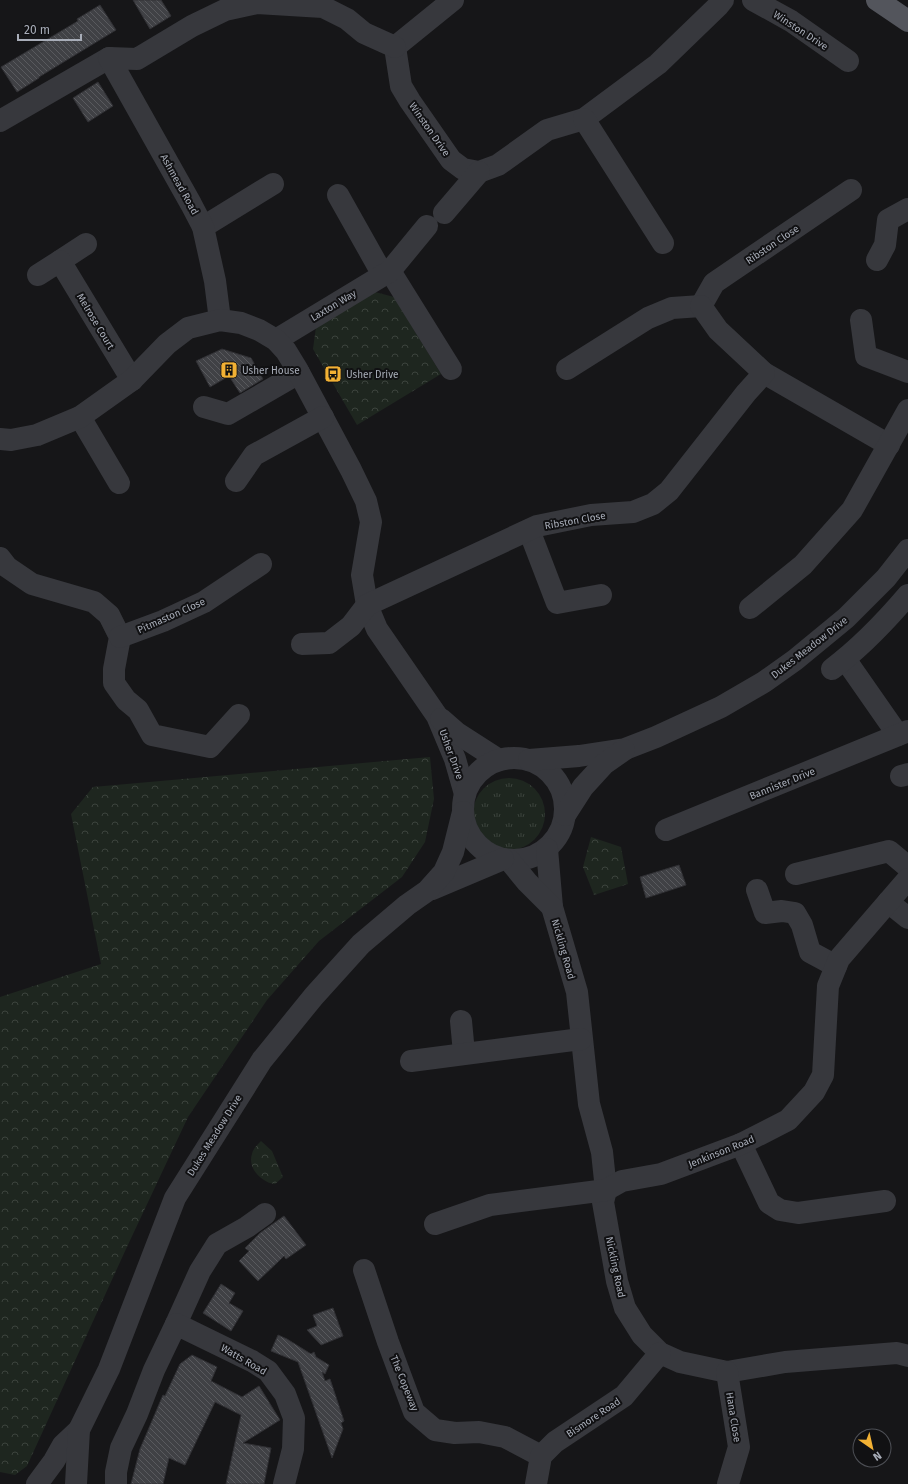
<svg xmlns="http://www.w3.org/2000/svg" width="908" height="1484" font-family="'Fira Sans',sans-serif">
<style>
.grass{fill:url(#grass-tufts)}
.park{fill:url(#park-crowns)}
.building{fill:url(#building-back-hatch);stroke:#303034}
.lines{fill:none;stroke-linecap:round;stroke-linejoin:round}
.minor{stroke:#37383d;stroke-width:22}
.major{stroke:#53555c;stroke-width:22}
.labels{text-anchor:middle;stroke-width:4;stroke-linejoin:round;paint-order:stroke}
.street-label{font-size:10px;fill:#a8adb8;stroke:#111113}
.poi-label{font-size:10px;fill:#a8adb8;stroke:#111113;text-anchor:start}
</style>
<defs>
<pattern id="grass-tufts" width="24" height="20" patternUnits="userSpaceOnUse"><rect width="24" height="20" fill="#1e261f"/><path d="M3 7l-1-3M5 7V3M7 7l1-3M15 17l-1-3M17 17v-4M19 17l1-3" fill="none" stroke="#3c433d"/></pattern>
<pattern id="park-crowns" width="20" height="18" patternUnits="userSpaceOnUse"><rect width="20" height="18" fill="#1e261f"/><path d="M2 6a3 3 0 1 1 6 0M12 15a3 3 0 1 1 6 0" fill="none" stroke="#3c433d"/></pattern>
<pattern id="building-back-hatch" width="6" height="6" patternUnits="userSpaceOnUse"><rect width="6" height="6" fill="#404145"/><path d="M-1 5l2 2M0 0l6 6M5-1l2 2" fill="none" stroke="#595a5e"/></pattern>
</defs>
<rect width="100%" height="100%" fill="#161618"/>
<circle class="grass" cx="509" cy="814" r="36"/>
<g class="park">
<path d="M 375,292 L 394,297 L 441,374 L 357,425 L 313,349 L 316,327 Z"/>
<path d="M 430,757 L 434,799 L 425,842 L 402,877 L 319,941 L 267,1000 L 188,1117 L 126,1249 L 27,1466 L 15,1475 L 0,1472 L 0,997 L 101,964 L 71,814 L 93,787 Z"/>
<path d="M 591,837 L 621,847 L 628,884 L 594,895 L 583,867 Z"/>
<path d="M 261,1141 L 272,1151 L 283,1177 L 275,1184 C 262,1183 247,1168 252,1154 C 253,1149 257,1145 261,1141 Z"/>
</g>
<g class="building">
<path d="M 133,0 L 161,0 L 171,16 L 150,29 Z"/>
<path d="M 100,5 L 116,30 L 39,77 L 39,78 L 17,92 L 1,67 L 78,21 L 77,19 Z"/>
<path d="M 98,82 L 113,106 L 88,122 L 73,98 Z"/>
<path d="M 222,349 L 251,358 L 263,379 L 240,393 L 229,376 L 210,387 L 196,361 Z"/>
<path d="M 679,865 L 686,885 L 646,898 L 640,877 Z"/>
<path d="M 284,1216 L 306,1245 L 286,1259 L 284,1256 L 258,1281 L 239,1261 L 249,1251 L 245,1248 L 260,1233 Z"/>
<path d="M 221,1284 L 235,1293 L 229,1303 L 243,1311 L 231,1331 L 203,1313 Z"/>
<path d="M 333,1308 L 343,1336 L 321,1345 L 307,1330 L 317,1326 L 313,1315 Z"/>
<path d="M 278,1335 L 287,1339 L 311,1354 L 314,1352 L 316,1357 L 329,1365 L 325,1374 L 322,1372 L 325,1381 L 330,1379 L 344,1421 L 341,1423 L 343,1429 L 332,1458 L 298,1362 L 271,1351 Z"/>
<path d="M 192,1355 L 217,1367 L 211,1381 L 242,1397 L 259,1386 L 280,1420 L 243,1443 L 271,1448 L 264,1484 L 226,1484 L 241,1415 L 215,1402 L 185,1465 L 169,1458 L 163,1484 L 131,1484 L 140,1449 L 163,1395 L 165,1396 L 180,1364 Z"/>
</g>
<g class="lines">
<g class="minor">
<path d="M 753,0 L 791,21 L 848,61"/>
<path d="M 395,47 L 401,86 L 410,101 L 451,160 L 463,169 L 479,172 L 498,165 L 547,130 L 584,119 L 658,64 L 719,5 L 723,0"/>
<path d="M 395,47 L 453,0"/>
<path d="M 584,119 L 663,243"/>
<path d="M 0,121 L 109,58"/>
<path d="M 338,195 L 383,275"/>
<path d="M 444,213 L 479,172"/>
<path d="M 203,227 L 273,184"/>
<path d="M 877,260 L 885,245 L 888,220 L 908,209"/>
<path d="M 60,261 L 86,244"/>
<path d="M 390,271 L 451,369"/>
<path d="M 38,275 L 60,261 L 132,380"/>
<path d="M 701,306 L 714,283 L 851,190"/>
<path d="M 220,320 L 215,281 L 203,227 L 191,204 L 109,58 L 137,59 L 192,26 L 225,10 L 257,3 L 323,7 L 347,19 L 364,33 L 395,47"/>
<path d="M 861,320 L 866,356 L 908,372"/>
<path d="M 276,340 L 390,271 L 427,226"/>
<path d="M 567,369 L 648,318 L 672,308 L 701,306"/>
<path d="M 764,373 L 889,445"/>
<path d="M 204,407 L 228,414 L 299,373"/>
<path d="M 80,417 L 119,483"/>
<path d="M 0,439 L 11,440 L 37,435 L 80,417 L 132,380 L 167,344 L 188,328 L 220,320 L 241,323 L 259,330 L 276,340 L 286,351 L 297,369 L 351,470 L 366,501 L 371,522 L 362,575 L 367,605 L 377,629 L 437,716 L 455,759 L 465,794"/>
<path d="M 236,481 L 254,455 L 323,417"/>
<path d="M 529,530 L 557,603 L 601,595"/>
<path d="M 0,558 L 7,567 L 32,584 L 94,602 L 109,615 L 120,637 L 114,669 L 114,683 L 126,700 L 138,710 L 152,735 L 210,747 L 239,715"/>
<path d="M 750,608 L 803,565 L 852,510 L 908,410"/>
<path d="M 120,637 L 163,621 L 204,602 L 261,564"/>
<path d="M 302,644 L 329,643 L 351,626 L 367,605 L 537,526 L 591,515 L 633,512 L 653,504 L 669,491 L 746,393 L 764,373 L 718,330 L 701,306"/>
<path d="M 845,659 L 898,735"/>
<path d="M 832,669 C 860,648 885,622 908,595"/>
<path d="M 441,719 L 457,733 L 499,760"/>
<circle cx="514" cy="809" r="51"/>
<path d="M 529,760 L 579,756 L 625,749 L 656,737 L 721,707 L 764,682 L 795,660 L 846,618 L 886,578 L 908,550"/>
<path d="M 901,776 L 908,774"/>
<path d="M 565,815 L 583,787 L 604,764 L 624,750"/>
<path d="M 666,830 L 908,731"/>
<path d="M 547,849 L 552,907 L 577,992 L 589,1104 L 602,1152 L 606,1190 L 603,1202 L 617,1281 L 625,1308 L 642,1335 L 660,1353 L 680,1362 L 727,1372 L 785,1362 L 897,1353 L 908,1356"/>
<path d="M 509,860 L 527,882 L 552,907"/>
<path d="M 796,874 L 889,851 L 908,867"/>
<path d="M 432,889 L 503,859"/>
<path d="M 757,890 L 765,913 L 782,911 L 795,913 L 802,925 L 810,952 L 836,966"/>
<path d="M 888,902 L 908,918"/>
<path d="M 461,1021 L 464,1053"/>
<path d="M 411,1061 L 581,1039"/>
<path d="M 741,1144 L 769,1203 L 780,1210 L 798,1213 L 885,1201"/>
<path d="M 435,1224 L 490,1205 L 606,1190 L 622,1181 L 661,1174 L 741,1144 L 788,1120 L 814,1092 L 823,1075 L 828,986 L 839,959 L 908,879"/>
<path d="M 364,1270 L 388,1342 L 414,1412 L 435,1430 L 455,1433 L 479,1432 L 505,1437 L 541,1456"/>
<path d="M 176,1324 L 200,1271 L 217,1244 L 247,1227 L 265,1214"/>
<path d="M 727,1372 L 739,1447 L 728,1484"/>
<path d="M 37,1484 L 54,1461 L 63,1445 L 79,1430"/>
<path d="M 76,1484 L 79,1430 L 109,1369 L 175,1198 L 262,1060 L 314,996 L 361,944 L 407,905 L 427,891 L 444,872 L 453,852 L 463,812"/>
<path d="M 116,1484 L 116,1472 L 121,1448 L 137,1414 L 154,1370 L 176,1324 L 252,1361 L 268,1371 L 285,1394 L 294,1418 L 293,1449 L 284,1484"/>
<path d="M 536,1484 L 541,1456 L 555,1442 L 624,1396 L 660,1353"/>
</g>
<path class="major" d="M 877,0 L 908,21"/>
</g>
<defs>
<g id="building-square" transform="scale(0.9)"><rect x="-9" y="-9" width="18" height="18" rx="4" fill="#f2b134" stroke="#111113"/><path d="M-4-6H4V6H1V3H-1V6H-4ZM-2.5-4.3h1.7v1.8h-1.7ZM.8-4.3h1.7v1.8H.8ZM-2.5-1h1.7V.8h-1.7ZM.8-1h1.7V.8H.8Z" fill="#111"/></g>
<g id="bus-square" transform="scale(0.9)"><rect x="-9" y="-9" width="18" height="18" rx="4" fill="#f2b134" stroke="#111113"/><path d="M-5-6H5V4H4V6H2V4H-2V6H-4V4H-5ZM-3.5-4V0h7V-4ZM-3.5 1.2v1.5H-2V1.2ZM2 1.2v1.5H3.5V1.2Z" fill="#111"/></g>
</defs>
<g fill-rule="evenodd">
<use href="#building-square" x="229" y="370"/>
<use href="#bus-square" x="333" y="374"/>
</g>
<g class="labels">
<g class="street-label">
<text transform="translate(801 30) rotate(33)" y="4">Winston Drive</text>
<text transform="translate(430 129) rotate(55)" y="4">Winston Drive</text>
<text transform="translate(180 184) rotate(61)" y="4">Ashmead Road</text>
<text transform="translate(772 244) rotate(-34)" y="4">Ribston Close</text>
<text transform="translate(333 305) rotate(-31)" y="4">Laxton Way</text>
<text transform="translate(96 321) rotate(59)" y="4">Melrose Court</text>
<text transform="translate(575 520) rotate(-10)" y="4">Ribston Close</text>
<text transform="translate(171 615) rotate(-24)" y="4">Pitmaston Close</text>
<text transform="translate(809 647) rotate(-38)" y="4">Dukes Meadow Drive</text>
<text transform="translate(452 754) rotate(70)" y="4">Usher Drive</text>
<text transform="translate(782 783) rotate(-22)" y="4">Bannister Drive</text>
<text transform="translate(564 949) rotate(74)" y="4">Nickling Road</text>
<text transform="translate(214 1135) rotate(-58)" y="4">Dukes Meadow Drive</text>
<text transform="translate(721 1151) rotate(-22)" y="4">Jenkinson Road</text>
<text transform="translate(616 1267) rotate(78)" y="4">Nickling Road</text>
<text transform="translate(244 1359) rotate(30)" y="4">Watts Road</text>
<text transform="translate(405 1383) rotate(68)" y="4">The Copeway</text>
<text transform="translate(593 1417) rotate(-34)" y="4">Bismore Road</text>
<text transform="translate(734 1417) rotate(81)" y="4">Hana Close</text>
</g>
<g class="poi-label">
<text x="242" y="374">Usher House</text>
<text x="346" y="378">Usher Drive</text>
</g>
</g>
<g transform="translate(872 1448) rotate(146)"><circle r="19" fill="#111113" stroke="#4d4f55"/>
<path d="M0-3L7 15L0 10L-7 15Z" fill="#f2b134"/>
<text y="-6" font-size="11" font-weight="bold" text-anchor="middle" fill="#a8adb8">N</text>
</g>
<path d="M18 34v6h63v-6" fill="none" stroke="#a8adb8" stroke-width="2"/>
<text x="24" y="34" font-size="12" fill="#a8adb8" stroke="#111113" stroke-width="3" paint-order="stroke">20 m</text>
</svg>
